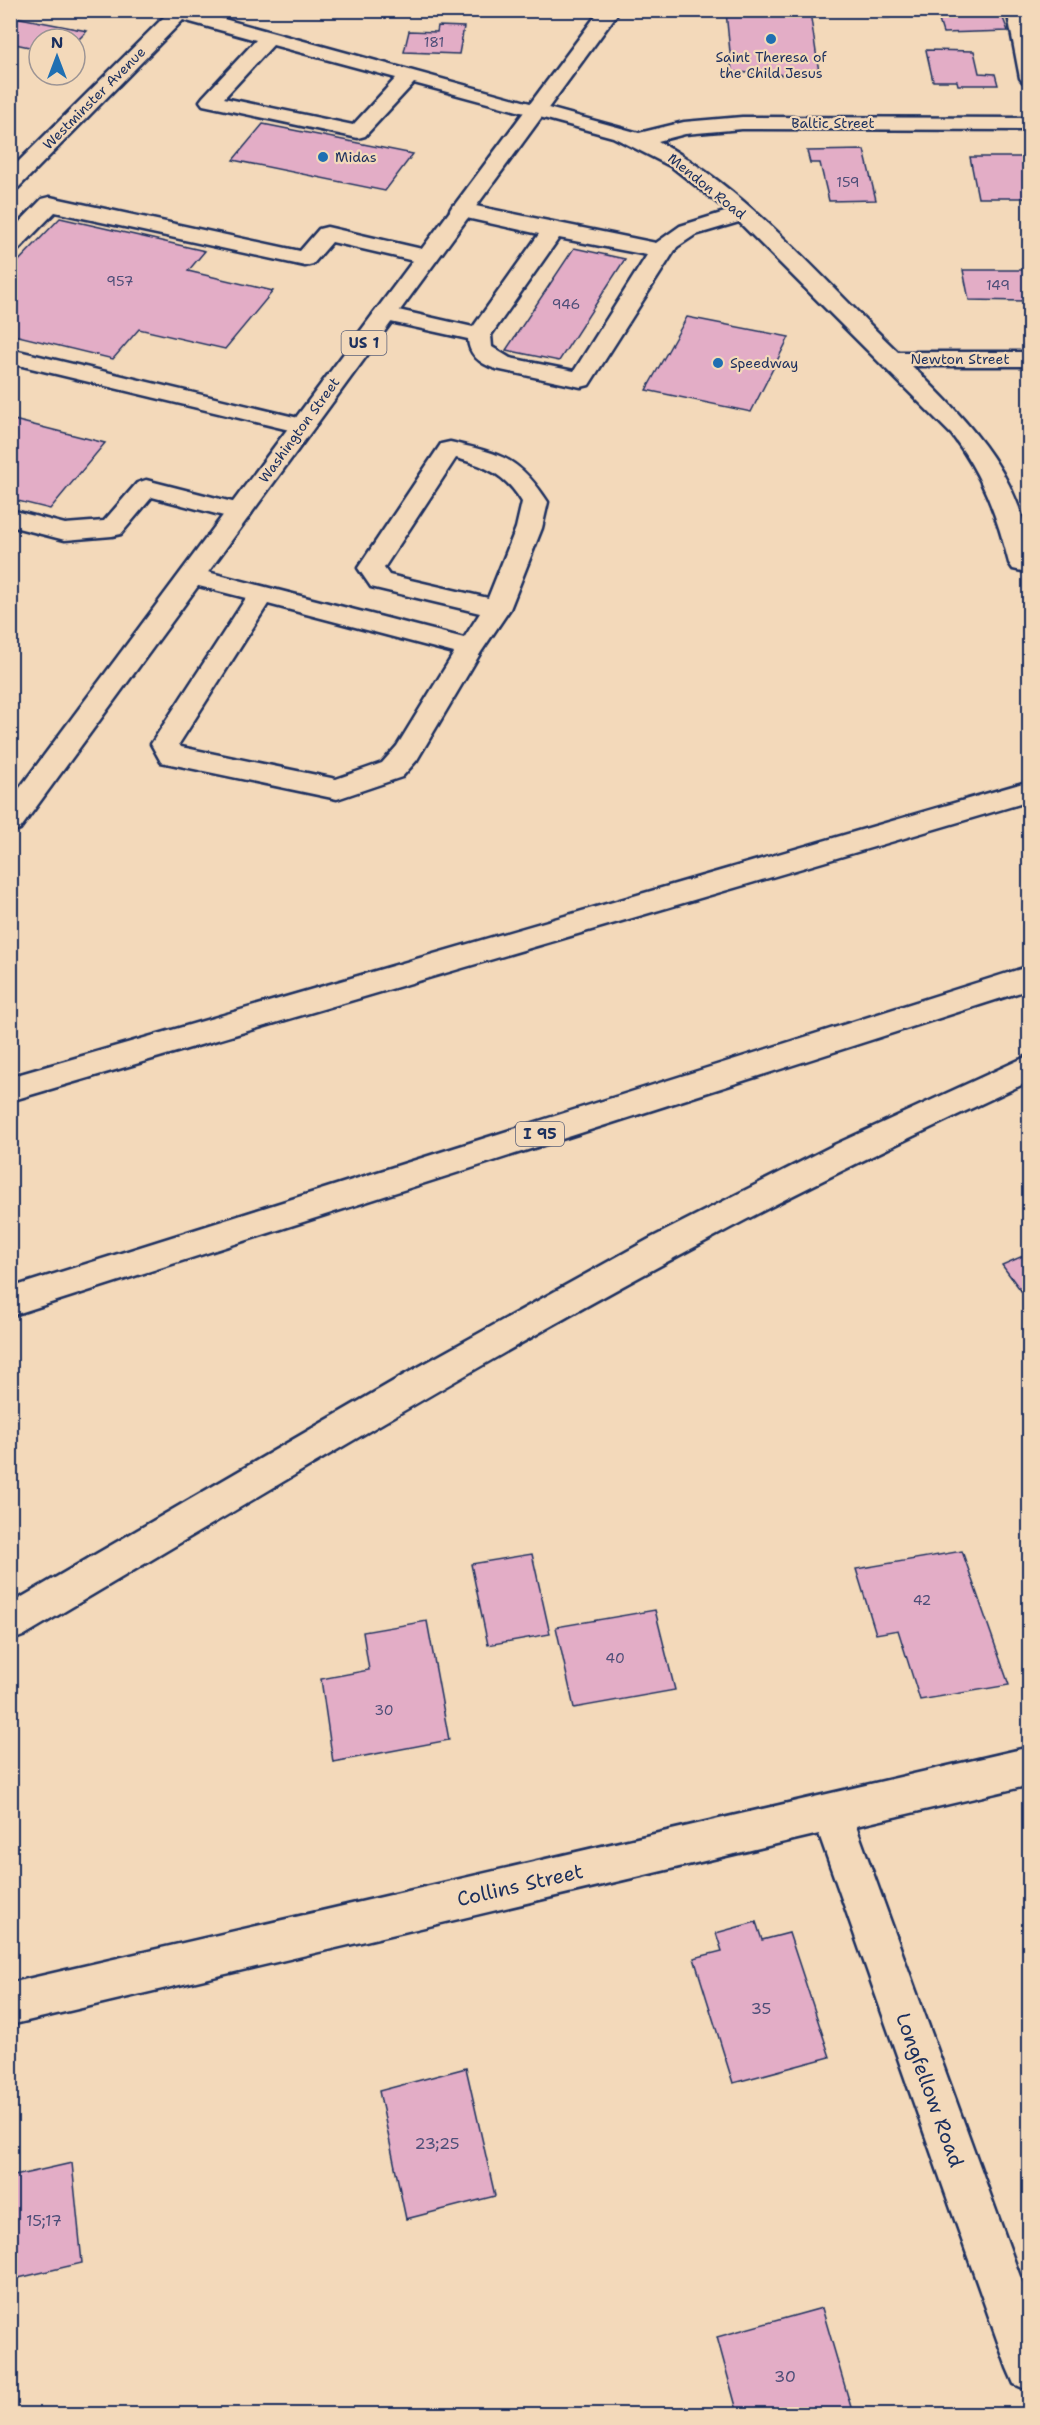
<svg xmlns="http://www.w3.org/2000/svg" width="1040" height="2425" font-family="'Shantell Sans',sans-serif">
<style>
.building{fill:#e3adc6;stroke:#1b2f5e;stroke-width:1.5}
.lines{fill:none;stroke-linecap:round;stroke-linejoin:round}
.minor-casing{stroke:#1b2f5e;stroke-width:5}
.major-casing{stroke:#1b2f5e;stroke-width:5}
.highway-casing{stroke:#1b2f5e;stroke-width:5}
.minor{fill:#f3d9ba;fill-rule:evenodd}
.major{fill:#f3d9ba;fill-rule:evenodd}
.highway{fill:#f3d9ba;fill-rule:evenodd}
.poi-dot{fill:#1f6fb2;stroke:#f3d9ba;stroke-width:2}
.labels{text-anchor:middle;stroke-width:4.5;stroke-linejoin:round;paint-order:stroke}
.number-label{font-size:14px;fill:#4d4e78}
.far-poi-label{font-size:14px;fill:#1b2f5e;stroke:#f3d9ba;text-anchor:start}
.far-street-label{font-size:14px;fill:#1b2f5e;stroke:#f3d9ba}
.shield{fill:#f3d9ba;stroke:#5c627a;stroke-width:1.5}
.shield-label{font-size:15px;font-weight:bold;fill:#1b2f5e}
.near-number-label{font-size:16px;fill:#4d4e78}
.near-street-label{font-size:20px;fill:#1b2f5e;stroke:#f3d9ba}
</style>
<rect width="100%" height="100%" fill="#f3d9ba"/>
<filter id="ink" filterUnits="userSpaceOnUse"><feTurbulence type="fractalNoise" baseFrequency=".0167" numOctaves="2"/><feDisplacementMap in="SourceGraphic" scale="12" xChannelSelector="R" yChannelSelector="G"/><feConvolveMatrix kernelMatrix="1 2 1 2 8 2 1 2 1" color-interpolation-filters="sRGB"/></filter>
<g filter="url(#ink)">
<g class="building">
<path d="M 697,10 L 844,10 L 845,12 L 810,12 L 819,72 L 789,75 L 732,72 L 726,12 Z"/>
<path d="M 1001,13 L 1008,31 L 943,33 L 937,14 Z"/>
<path d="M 10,16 L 87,31 L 75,43 L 75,39 L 39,39 L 39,49 L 10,43 Z"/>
<path d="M 438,26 L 464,27 L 459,54 L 404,52 L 409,31 L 437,32 Z"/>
<path d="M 926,50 L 974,51 L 979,73 L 995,74 L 998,85 L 958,85 L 957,81 L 933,81 Z"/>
<path d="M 263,124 L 413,154 L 385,191 L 233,160 Z"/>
<path d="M 864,150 L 876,200 L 829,201 L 820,163 L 810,163 L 807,151 Z"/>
<path d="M 970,157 L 1022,157 L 1030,198 L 978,198 Z"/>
<path d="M 60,218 L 205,251 L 188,271 L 273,291 L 225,349 L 139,329 L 113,359 L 10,334 L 10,270 Z"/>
<path d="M 574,248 L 625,259 L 559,361 L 506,350 Z"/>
<path d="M 963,270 L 1030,270 L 1030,301 L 969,300 Z"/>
<path d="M 687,317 L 789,337 L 751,412 L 646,390 Z"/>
<path d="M 10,419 L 105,443 L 50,509 L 10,499 Z"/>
<path d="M 1030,1253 L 1030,1288 L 1022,1292 L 1002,1265 Z"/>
<path d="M 962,1551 L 1009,1685 L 920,1700 L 898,1630 L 876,1634 L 856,1569 Z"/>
<path d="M 532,1554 L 550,1634 L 488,1645 L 471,1564 Z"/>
<path d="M 655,1610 L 675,1690 L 574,1708 L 556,1627 Z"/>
<path d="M 427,1621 L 449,1740 L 333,1762 L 321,1679 L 369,1670 L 363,1632 Z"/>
<path d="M 756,1922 L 762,1940 L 789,1933 L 830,2057 L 733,2083 L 694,1958 L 722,1951 L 716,1933 Z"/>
<path d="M 466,2068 L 495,2196 L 406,2219 L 379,2091 Z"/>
<path d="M 72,2163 L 82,2263 L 10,2280 L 10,2177 Z"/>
<path d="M 822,2308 L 853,2414 L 738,2414 L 717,2337 Z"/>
</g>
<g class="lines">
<g class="minor-casing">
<g id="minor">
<path d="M 157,10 L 191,10 L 639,133 L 684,122 L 742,117 L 1030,118 L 1030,130 L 742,129 L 685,134 L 658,141 C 751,193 822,279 898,352 L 1030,352 L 1030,366 L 912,366 C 969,422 1030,484 1030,569 L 1022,571 L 1013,569 L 1009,563 C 997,516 982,474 952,435 L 739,222 L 695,235 L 677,247 L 589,385 L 581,387 L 496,369 C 481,364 469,356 468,339 L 377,319 L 373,314 L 377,309 L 385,307 L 473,327 L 539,234 L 453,215 L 450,210 L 453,205 L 461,203 L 656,243 L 680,226 L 728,211 L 672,167 L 613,137 L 414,83 L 365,136 L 358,138 L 203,105 L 200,101 L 203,97 L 256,40 L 183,20 L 18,188 L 10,189 L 10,170 L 165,16 ZM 273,45 L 396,78 L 353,125 L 224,98 ZM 559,238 L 647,255 L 574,371 L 510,358 L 492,347 L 491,335 Z"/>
<path d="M 875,10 L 896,10 L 896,11 L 893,15 C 885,17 880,17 875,10 Z"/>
<path d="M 1007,10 L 1027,10 L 1030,84 L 1023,82 L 1020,78 Z"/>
<path d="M 50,197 L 300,251 L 319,229 L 327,227 L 435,252 L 438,257 L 435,262 L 427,264 L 332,242 L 313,264 L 305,266 L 55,212 L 18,250 L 10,252 L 10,232 L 42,199 Z"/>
<path d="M 10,349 L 311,421 L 314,426 L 311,431 L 302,433 L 10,363 Z"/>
<path d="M 450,442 C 500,454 518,456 548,502 L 542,528 L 510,609 L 481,652 L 417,760 L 402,777 L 337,799 L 161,762 L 151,744 L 246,598 L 183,582 L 179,576 L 183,570 L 192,568 L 464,638 L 480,613 L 371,587 L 358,568 L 441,444 ZM 456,458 C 486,466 506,475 522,502 L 516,528 L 488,598 L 389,575 L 384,568 ZM 268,604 L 454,653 L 397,746 L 382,763 L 336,779 L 181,747 L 179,744 Z"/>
<path d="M 146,480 L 248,506 L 252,512 L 248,518 L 239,520 L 152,497 L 121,534 L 112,536 L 65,540 L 10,526 L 11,510 L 65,524 L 104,521 L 137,483 Z"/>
<path d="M 1030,1747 L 1030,1785 L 856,1826 L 1030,2304 L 1030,2391 L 1014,2384 L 1007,2368 L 819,1834 L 10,2025 L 10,1983 Z"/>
</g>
</g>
<g class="major-casing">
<path id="major" d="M 600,10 L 620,10 L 20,829 L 10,832 L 10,801 Z"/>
</g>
<g class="highway-casing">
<g id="highway">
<path d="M 1030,781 L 1030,801 L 10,1101 L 10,1077 Z"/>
<path d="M 1030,966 L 1030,989 L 10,1316 L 10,1288 Z"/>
<path d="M 1030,1055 L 1030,1081 C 925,1130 820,1180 719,1234 C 482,1360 254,1500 23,1636 L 10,1641 L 10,1604 L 404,1375 L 651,1238 L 834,1145 Z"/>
</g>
</g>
<use href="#minor" class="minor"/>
<use href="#major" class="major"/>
<use href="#highway" class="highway"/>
</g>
</g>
<g class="poi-dot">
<circle cx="771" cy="39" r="6"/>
<circle cx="323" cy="157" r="6"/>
<circle cx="718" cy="363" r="6"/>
</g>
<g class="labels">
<g class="number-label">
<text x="434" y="47">181</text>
<text x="848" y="187">159</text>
<text x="120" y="286">957</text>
<text x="998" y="290">149</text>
<text x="566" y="309">946</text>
<text x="922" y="1605">42</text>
<text x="615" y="1663">40</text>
<text x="384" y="1715">30</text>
</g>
<g class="far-poi-label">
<text x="771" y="62" text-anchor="middle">Saint Theresa of<tspan x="771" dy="16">the Child Jesus</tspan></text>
<text x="335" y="162">Midas</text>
<text x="730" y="368">Speedway</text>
</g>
<g class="far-street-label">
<text transform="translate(94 98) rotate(-45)" y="5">Westminster Avenue</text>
<text x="833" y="128">Baltic Street</text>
<text transform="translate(707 186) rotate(39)" y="5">Mendon Road</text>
<text x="960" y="364">Newton Street</text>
<text transform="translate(299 430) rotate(-54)" y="5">Washington Street</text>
</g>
<g class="shield">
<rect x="341.5" y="331" width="45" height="24" rx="4.5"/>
<rect x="516" y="1122" width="48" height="24" rx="4.5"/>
</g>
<g class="shield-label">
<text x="364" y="348">US 1</text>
<text x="540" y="1139">I 95</text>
</g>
<g class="near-number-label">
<text x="761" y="2014">35</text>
<text x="437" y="2149">23;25</text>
<text x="44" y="2226">15;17</text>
<text x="785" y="2382">30</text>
</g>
<g class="near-street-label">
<text transform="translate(520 1885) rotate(-13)" y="7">Collins Street</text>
<text transform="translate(930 2090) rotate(70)" y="7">Longfellow Road</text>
</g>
</g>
<rect width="1040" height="2425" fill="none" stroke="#f3d9ba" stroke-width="36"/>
<rect x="18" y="18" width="1004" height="2389" fill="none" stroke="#1b2f5e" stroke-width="2" filter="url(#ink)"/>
<g transform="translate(57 57)"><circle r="28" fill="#f3d9ba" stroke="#9d9595" stroke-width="1.5"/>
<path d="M0-4.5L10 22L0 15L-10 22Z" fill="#1f6fb2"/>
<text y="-9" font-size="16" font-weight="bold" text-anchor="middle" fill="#1b2f5e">N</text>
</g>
</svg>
